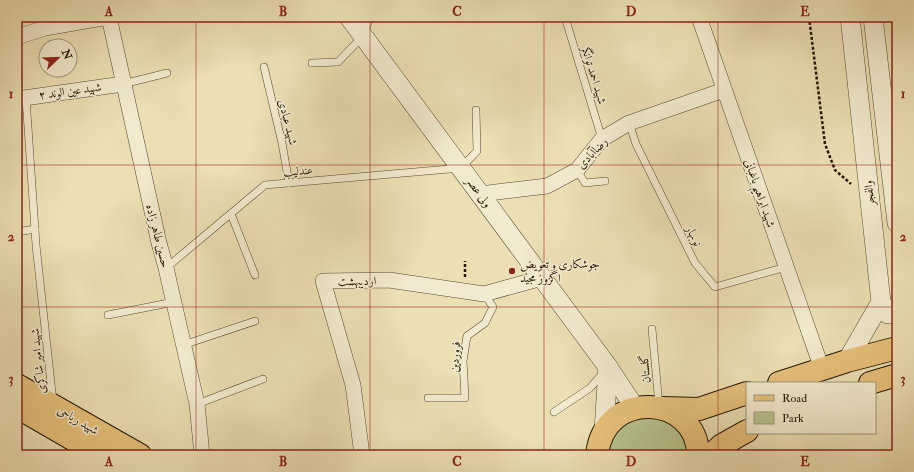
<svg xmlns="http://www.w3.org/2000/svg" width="914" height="472" font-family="'IM FELL Double Pica',Amiri,serif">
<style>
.green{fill:#b7c28c;stroke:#6e6d48}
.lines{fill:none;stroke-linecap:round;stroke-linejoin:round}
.service-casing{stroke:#574a30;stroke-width:8}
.minor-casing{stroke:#574a30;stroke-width:16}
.tertiary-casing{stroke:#574a30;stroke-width:20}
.primary-casing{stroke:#261804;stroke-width:24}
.path{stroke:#261804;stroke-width:2.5;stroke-dasharray:3 2;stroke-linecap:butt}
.service{stroke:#f2eace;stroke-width:7}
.minor{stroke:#f2eace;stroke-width:15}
.tertiary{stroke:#f2eace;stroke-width:19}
.primary{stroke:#e6c07a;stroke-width:22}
.grid{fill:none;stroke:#8f2418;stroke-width:1;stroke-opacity:0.55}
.poi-dot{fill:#8f2418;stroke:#f2eace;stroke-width:1.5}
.labels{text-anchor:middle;stroke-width:3;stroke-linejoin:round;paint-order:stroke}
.street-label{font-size:12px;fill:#261804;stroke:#f2eace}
.poi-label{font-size:12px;fill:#261804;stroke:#f2eace;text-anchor:start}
.neatline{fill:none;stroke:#8f2418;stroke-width:1.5}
.grid-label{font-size:13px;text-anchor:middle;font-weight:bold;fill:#8f2418}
</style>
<rect width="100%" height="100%" fill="#ebdfb3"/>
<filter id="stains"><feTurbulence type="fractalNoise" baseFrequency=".005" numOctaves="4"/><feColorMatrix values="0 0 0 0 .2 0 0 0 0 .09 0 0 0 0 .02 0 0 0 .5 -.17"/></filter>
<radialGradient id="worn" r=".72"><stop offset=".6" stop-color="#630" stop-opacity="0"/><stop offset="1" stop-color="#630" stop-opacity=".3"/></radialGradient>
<path class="green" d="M 656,416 L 680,429 L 690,455 L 607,455 C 614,422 625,421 656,416 Z"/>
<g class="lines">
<g class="service-casing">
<g id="service">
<path d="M 220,17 L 220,18"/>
<path d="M 565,17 L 602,139"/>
<path d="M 312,63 L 338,62 L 363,36 L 370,17"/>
<path d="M 264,67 L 282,143 L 289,183"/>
<path d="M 123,84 L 167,73"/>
<path d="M 26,98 L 36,245 L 53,402"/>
<path d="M 629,123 L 636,144 L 695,263 L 715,287 L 786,267"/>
<path d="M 577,170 L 585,183 L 605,181"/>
<path d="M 231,214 L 255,275"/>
<path d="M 17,232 L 35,229"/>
<path d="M 166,268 L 265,185 L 461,168 L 477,151 L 476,110"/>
<path d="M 108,315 L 174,302"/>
<path d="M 652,329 L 659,405"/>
<path d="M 183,345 L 255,321"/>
<path d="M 428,398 L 465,398 L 463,361 L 467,336 L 485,323 L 493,307 L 484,294"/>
<path d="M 197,404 L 263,379"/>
<path d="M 554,412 L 590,388 L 603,373"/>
</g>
</g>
<g class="minor-casing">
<g id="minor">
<path d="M 109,17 L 159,243 L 166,268 L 197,404 L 202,455"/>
<path d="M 699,17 L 822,369"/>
<path d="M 17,37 L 45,28 L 108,17"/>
<path d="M 17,99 L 123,84"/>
<path d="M 480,194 L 547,186 L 577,170 L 602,139 L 629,123 L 724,90"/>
<path d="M 362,455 L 353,385 L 323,281 L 389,280 L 484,294 L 542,278"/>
</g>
</g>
<g class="tertiary-casing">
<g id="tertiary">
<path d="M 349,17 L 608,367 L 635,408"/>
<path d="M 873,17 L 897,223"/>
<path d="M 881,302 L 888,314 L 897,314"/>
<path d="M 847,361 L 881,302 L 850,17"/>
<path d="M 604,431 L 608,367"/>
</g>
</g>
<g class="primary-casing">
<g id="primary">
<path d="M 779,383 L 847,361 L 897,348"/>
<path d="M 870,383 L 897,375"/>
<path d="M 17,385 L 140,455"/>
<path d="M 17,407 L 100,455"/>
<path d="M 663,408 L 699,409 L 747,393"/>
<path d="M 597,455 C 604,387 698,395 698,455"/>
<path d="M 711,455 L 722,445 L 747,431"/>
</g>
</g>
<g class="path">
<path d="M 809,17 L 825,144 L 835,170 L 851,184"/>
<path d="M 465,277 L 465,261"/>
</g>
<use href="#service" class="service"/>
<use href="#minor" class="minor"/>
<use href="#tertiary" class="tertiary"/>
<use href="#primary" class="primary"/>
</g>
<path class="grid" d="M 196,17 L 196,455M 370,17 L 370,455M 544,17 L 544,455M 718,17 L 718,455M 17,165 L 897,165M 17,307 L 897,307"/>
<circle class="poi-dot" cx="512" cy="271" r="4"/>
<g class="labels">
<g class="street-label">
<text transform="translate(594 75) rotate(73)" y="4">شهید احمد توانگر</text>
<text transform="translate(70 91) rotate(-8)" y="4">شهید عین الوند ۲</text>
<text transform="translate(288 122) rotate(76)" y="4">شهید عبادی</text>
<text transform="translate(592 153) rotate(-46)" y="4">رضاآبادی</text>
<text transform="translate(298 171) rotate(-5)" y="4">عندلیب</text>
<text transform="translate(479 192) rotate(54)" y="4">ولی عصر</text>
<text transform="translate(760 193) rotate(71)" y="4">شهید ابراهیم باغبانی</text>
<text transform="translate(869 193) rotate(-96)" y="4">والفجر</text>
<text transform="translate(158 236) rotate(76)" y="4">حسین طاهر زاده</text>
<text transform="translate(694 236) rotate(63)" y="4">نوبهار</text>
<text transform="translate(357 281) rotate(-1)" y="4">اردیبهشت</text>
<text transform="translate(455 357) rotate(-86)" y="4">فروردین</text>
<text transform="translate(38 361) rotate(-96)" y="4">شهید امیر شاکری</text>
<text transform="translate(645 369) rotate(-95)" y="4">گلستان</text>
<text transform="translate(78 420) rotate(30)" y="4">شهید ریاحی</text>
</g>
<g class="poi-label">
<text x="520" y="268">جوشکاری و تعویض<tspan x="520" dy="14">اگزوز مجید</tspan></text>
</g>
</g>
<rect width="914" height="472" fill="none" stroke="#ebdfb3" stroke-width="44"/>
<rect x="746" y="382" width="130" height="52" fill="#f2eace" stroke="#a0967d"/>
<rect x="754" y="395" width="20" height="6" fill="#e6c07a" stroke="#a0967d"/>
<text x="782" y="402" font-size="12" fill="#261804">Road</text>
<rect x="754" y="412" width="20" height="12" fill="#b7c28c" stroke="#a0967d"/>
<text x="782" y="422" font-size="12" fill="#261804">Park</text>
<g transform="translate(58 58) rotate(67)"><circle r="19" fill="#f2eace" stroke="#a0967d"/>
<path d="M0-3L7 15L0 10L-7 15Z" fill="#8f2418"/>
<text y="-6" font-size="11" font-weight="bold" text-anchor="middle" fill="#261804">N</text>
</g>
<rect x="22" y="22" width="870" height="428" class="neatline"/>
<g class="grid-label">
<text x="109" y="16">A</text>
<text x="283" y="16">B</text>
<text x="457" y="16">C</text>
<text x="631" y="16">D</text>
<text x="805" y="16">E</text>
<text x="11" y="98">1</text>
<text x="903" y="98">1</text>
<text x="11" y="241">2</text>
<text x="903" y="241">2</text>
<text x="11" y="383">3</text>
<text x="903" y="383">3</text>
<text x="109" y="466">A</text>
<text x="283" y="466">B</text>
<text x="457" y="466">C</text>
<text x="631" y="466">D</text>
<text x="805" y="466">E</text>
</g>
<rect width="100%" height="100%" filter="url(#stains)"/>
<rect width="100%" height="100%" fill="url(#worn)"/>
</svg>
